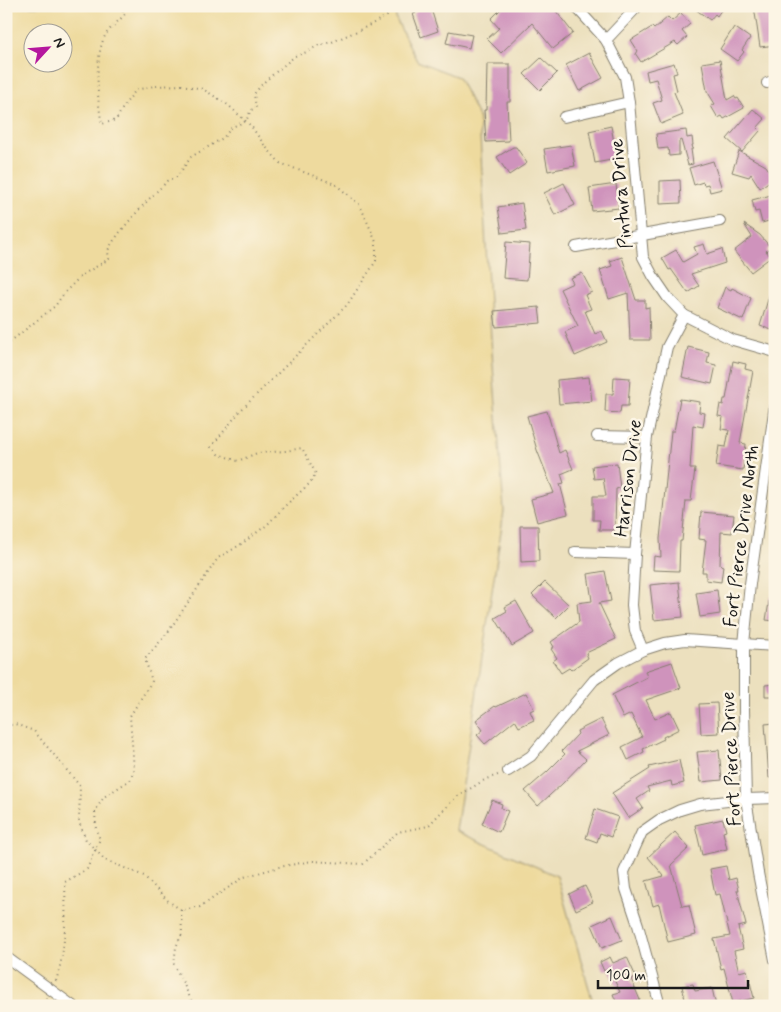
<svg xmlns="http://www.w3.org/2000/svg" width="781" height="1012" font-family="Mynerve,sans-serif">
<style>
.sand{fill:#eeda9e;stroke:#857b5d;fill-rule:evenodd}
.building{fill:#cf93bc}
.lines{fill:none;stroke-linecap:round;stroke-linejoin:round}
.minor-casing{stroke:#847e6d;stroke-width:12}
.path{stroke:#847e6d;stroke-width:2;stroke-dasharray:1 4;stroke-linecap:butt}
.minor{stroke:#fff;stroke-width:10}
.labels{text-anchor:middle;stroke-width:5;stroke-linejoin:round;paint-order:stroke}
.street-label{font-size:19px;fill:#1c1c1c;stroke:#fcf5e5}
</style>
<rect width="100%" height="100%" fill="#fcf5e5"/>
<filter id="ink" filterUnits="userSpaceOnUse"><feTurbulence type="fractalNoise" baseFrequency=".02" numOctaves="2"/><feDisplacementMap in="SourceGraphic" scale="10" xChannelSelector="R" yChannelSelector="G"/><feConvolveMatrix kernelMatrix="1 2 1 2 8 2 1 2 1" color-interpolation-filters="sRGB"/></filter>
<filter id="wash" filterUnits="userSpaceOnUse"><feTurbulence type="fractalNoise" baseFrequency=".0096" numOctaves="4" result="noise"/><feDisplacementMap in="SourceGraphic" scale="20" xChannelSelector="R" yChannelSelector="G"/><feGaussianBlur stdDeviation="1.12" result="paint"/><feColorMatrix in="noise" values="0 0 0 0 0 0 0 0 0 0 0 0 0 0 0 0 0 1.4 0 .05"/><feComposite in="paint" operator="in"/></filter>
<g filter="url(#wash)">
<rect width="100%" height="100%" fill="#ece0be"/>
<path class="sand" d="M 6,6 L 396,6 L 396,19 L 417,61 L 458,77 L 479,118 L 491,339 L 504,511 L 456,831 L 557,876 L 594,1006 L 6,1006 ZM 32,32 L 62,32 L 62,62 L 32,62 Z"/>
<g id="blocks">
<g class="building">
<path d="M 413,6 L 430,6 L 438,31 L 421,37 L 413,14 L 416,13 Z"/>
<path d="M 504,6 L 552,6 L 573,33 L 553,49 L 532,23 L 501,53 L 487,39 L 499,28 L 491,19 Z"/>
<path d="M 691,6 L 724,6 L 717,16 L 715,14 L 710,20 Z"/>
<path d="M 754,6 L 772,6 L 775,21 L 775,45 L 760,47 Z"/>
<path d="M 681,13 L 690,24 L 682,31 L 687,37 L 678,45 L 675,42 L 641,62 L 635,53 L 638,51 L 631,40 L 652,27 L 654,29 L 668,17 L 672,21 Z"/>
<path d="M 734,27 L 750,38 L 742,50 L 744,52 L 737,61 L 720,49 Z"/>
<path d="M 449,31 L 472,35 L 469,48 L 446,43 Z"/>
<path d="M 589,53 L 603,78 L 579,91 L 566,65 Z"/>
<path d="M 541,58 L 557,73 L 540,90 L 524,74 Z"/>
<path d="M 720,60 L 727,100 L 734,96 L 736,99 L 738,98 L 744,108 L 724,119 L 722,116 L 718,118 L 711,106 L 715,104 L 707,91 L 702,63 Z"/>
<path d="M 674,63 L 677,73 L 673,74 L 677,91 L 674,92 L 683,115 L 661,124 L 653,103 L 662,100 L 656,79 L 648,81 L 646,71 Z"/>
<path d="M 487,64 L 510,64 L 510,102 L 507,102 L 509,141 L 486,142 L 484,110 L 486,110 Z"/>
<path d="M 753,109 L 765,119 L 757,128 L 760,131 L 742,152 L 727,139 Z"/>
<path d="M 611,126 L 617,159 L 595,163 L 589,131 Z"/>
<path d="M 686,130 L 687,138 L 692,137 L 693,145 L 692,145 L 693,149 L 691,149 L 693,164 L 688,165 L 681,140 L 679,141 L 679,155 L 669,156 L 668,148 L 658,149 L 656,134 Z"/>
<path d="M 571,145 L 575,166 L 548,171 L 544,149 Z"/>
<path d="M 513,147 L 516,147 L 527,163 L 509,175 L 497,157 Z"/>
<path d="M 739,151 L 766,166 L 774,178 L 760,188 L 751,174 L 749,177 L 732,172 Z"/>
<path d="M 713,161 L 722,189 L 710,192 L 708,184 L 704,185 L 703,182 L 694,185 L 689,168 Z"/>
<path d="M 680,180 L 681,203 L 660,204 L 660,181 Z"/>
<path d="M 564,183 L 575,205 L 555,215 L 544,193 Z"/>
<path d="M 616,184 L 619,208 L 592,211 L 589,188 Z"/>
<path d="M 775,194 L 775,219 L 762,223 L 759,211 L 755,212 L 752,200 Z"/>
<path d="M 522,203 L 526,230 L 502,233 L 498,207 Z"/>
<path d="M 744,224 L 760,235 L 770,247 L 766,251 L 771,257 L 751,272 L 734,251 L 752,237 Z"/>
<path d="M 506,242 L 530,244 L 527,280 L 503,278 Z"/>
<path d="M 704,244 L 707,254 L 722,249 L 725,263 L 691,274 L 699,286 L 688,293 L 671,269 L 669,270 L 662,258 L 676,250 L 683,262 L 697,254 L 694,247 Z"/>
<path d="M 622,257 L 636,300 L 645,300 L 645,308 L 649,307 L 650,340 L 630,340 L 628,293 L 609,299 L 600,270 L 612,266 L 610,261 Z"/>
<path d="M 582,273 L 592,292 L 585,295 L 591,309 L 585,311 L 595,334 L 602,331 L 607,342 L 575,356 L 565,332 L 578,326 L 560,289 L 573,283 L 570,278 Z"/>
<path d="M 773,283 L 775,283 L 775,331 L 760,326 Z"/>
<path d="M 725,287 L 731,290 L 732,288 L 751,298 L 743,320 L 717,308 Z"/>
<path d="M 539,307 L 541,323 L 496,327 L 494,311 Z"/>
<path d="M 688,347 L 709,352 L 707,363 L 716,365 L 712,384 L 682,377 Z"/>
<path d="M 733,361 L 746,364 L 745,369 L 753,371 L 740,443 L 746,444 L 743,470 L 716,466 L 719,446 L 726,447 L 729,430 L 721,429 L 723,417 L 718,416 L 720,404 L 723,405 L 724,399 L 726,399 Z"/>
<path d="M 589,377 L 592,401 L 559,404 L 557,380 Z"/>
<path d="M 614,377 L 630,378 L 628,406 L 621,406 L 620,413 L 605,412 L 606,394 L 613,394 Z"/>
<path d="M 680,399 L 700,402 L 699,412 L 705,413 L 703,427 L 693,425 L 690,469 L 695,469 L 691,501 L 686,501 L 682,541 L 680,541 L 679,571 L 653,570 L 654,556 L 661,557 L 660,539 L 671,431 L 674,431 Z"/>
<path d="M 547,411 L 559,453 L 565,450 L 573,469 L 561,474 L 564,483 L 560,484 L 568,514 L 537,522 L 531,499 L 554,493 L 537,450 L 527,416 Z"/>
<path d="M 617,463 L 620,488 L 616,489 L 615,530 L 599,530 L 600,520 L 593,520 L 593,496 L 606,496 L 603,478 L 594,479 L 592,466 Z"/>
<path d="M 701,512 L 734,515 L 732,533 L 721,532 L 720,565 L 723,566 L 721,582 L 706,580 L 706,572 L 702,572 L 706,540 L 699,539 Z"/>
<path d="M 520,526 L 538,526 L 539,561 L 521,562 Z"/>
<path d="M 605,571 L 611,601 L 599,603 L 616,639 L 586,653 L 588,658 L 571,670 L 569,668 L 561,673 L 553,661 L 557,658 L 551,649 L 554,647 L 551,642 L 579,622 L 577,603 L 592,601 L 588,574 Z"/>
<path d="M 545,582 L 569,605 L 556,618 L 532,595 Z"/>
<path d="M 679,582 L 683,617 L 654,620 L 650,585 Z"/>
<path d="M 717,590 L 720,614 L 700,617 L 696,593 Z"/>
<path d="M 770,596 L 775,596 L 775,621 L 766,620 Z"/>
<path d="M 516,601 L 534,633 L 512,646 L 495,618 L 507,611 L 505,607 Z"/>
<path d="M 672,662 L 681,688 L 646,700 L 655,719 L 671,712 L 679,729 L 663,737 L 664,739 L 643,749 L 644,752 L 628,760 L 622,747 L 642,737 L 631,714 L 623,718 L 612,695 L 647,677 L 645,671 Z"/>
<path d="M 775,684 L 775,696 L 765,696 L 765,685 Z"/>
<path d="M 526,693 L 534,709 L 530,711 L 534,720 L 519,727 L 515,720 L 485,744 L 477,735 L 483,730 L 476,720 L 495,706 L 496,707 Z"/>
<path d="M 717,703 L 719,733 L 701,734 L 699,704 Z"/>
<path d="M 601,719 L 609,735 L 577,751 L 586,759 L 562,784 L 538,806 L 525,791 L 547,772 L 565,754 L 562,751 L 578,734 L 577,731 Z"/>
<path d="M 775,723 L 775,777 L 769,778 L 765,724 Z"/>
<path d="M 719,750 L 722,780 L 701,782 L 697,752 Z"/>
<path d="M 679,760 L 684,783 L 672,786 L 671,781 L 647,787 L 649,791 L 637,799 L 643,808 L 628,818 L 612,793 L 650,769 L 649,767 Z"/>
<path d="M 492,800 L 502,804 L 501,808 L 508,811 L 499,832 L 482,824 Z"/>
<path d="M 595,809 L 618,817 L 611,837 L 600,833 L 597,842 L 586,838 Z"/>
<path d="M 723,819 L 726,831 L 723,832 L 727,849 L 702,855 L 695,825 Z"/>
<path d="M 675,832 L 689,848 L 671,865 L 682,906 L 689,905 L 696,935 L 668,942 L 659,904 L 653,906 L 646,881 L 664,876 L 648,857 Z"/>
<path d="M 726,866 L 729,880 L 736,878 L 739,890 L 737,890 L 746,925 L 738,927 L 743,949 L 734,951 L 739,972 L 747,970 L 754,998 L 733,1003 L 724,968 L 721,969 L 714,939 L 730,936 L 720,894 L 715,895 L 710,869 Z"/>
<path d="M 585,886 L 593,902 L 576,910 L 569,894 Z"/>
<path d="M 612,916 L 622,940 L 602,948 L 592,925 Z"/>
<path d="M 610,957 L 613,963 L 627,957 L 636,977 L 631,979 L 640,1000 L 632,1004 L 633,1006 L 618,1006 L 613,994 L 620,992 L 609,969 L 604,971 L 600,962 Z"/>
<path d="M 693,984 L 695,991 L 712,988 L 716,1006 L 691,1006 L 690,1003 L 686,1004 L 682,986 Z"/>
</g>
</g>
</g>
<g filter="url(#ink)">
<use href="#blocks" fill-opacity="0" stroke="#847e6d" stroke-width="1"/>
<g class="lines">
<g class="minor-casing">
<g id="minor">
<path d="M 575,6 L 606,40 L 625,77 L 629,102 L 643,257 L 653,276 L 668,298 L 684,315 L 733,340 L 775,352"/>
<path d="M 606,40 L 638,6"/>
<path d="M 767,83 L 775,80"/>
<path d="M 564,117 L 629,102"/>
<path d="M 576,247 L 720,221"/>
<path d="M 775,404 L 750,584 L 744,644 L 744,710 L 746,799 L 758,873 L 775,960"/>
<path d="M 597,436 L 647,437"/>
<path d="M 575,552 L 635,554"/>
<path d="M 643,650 L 635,631 L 632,605 L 635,554 L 647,437 L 667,347 L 684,315"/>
<path d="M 508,771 L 531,756 L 594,680 L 618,663 L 643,650 L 665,643 L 685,640 L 775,646"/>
<path d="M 6,957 L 73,1006"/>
<path d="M 660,1006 L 638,925 L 626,889 L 624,872 L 642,832 L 659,820 L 680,810 L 700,804 L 746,799 L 775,798"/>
</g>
</g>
<g class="path">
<path d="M 6,345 L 55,306 L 65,292 L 82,275 L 109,259 C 109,257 108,254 108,251 C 111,239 155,191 166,183 L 167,181 L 177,177 L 191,157 L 223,138 L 232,127 L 246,121 L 251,110 L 256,108 L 254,94 L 264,82 L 295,56 L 307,52 L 319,45 L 332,42 L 364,28 L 387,16 L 394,6"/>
<path d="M 6,726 L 15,724 L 34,731 L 80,786 L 79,822 L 86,840 L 105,860 L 144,876 L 167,900 L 181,910 L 200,907 L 244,877 L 279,867 L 312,861 L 363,864 L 398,832 L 428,826 L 455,798 L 486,779 L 498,775"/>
<path d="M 181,910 L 182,934 L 176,947 L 174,964 L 194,1006"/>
<path d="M 56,981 C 66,949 66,916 65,882 L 87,869 L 100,839 L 96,830 L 95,811 L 104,797 L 130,780 L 134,770 L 130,716 L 152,681 L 145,659 L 168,632 L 218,558 L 240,545 L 267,525 L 286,505 L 309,484 L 316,474 L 302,448 L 286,451 L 257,453 L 238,461 L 218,454 L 211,447 L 241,410 L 347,305 L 376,261 L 376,242 L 360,205 L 335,184 L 280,163 L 265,146 L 251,126 L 228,105 L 203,89 L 182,85 L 154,86 L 136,90 L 125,104 L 116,120 L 102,124 C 97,102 94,54 106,34 C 111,27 120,20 125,14 L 120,6"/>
<path d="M 40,1006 L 47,998"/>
</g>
<use href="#minor" class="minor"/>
</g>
</g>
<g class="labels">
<g class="street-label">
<text transform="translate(620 194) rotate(-95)" y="7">Pintura Drive</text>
<text transform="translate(627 478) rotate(-83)" y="7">Harrison Drive</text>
<text transform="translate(740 536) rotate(-83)" y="7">Fort Pierce Drive North</text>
<text transform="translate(730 759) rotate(-93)" y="7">Fort Pierce Drive</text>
</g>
</g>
<rect width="781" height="1012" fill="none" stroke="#fcf5e5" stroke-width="25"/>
<g transform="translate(48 48) rotate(64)"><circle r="24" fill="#fcf5e5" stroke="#a29e95"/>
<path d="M0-4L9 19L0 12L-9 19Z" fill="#b5179e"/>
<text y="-8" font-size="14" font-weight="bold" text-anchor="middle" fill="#1c1c1c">N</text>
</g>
<path d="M598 980v8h150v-8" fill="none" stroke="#1c1c1c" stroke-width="2.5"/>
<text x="606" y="980" font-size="15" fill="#1c1c1c" stroke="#fcf5e5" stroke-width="4" paint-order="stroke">100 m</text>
</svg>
